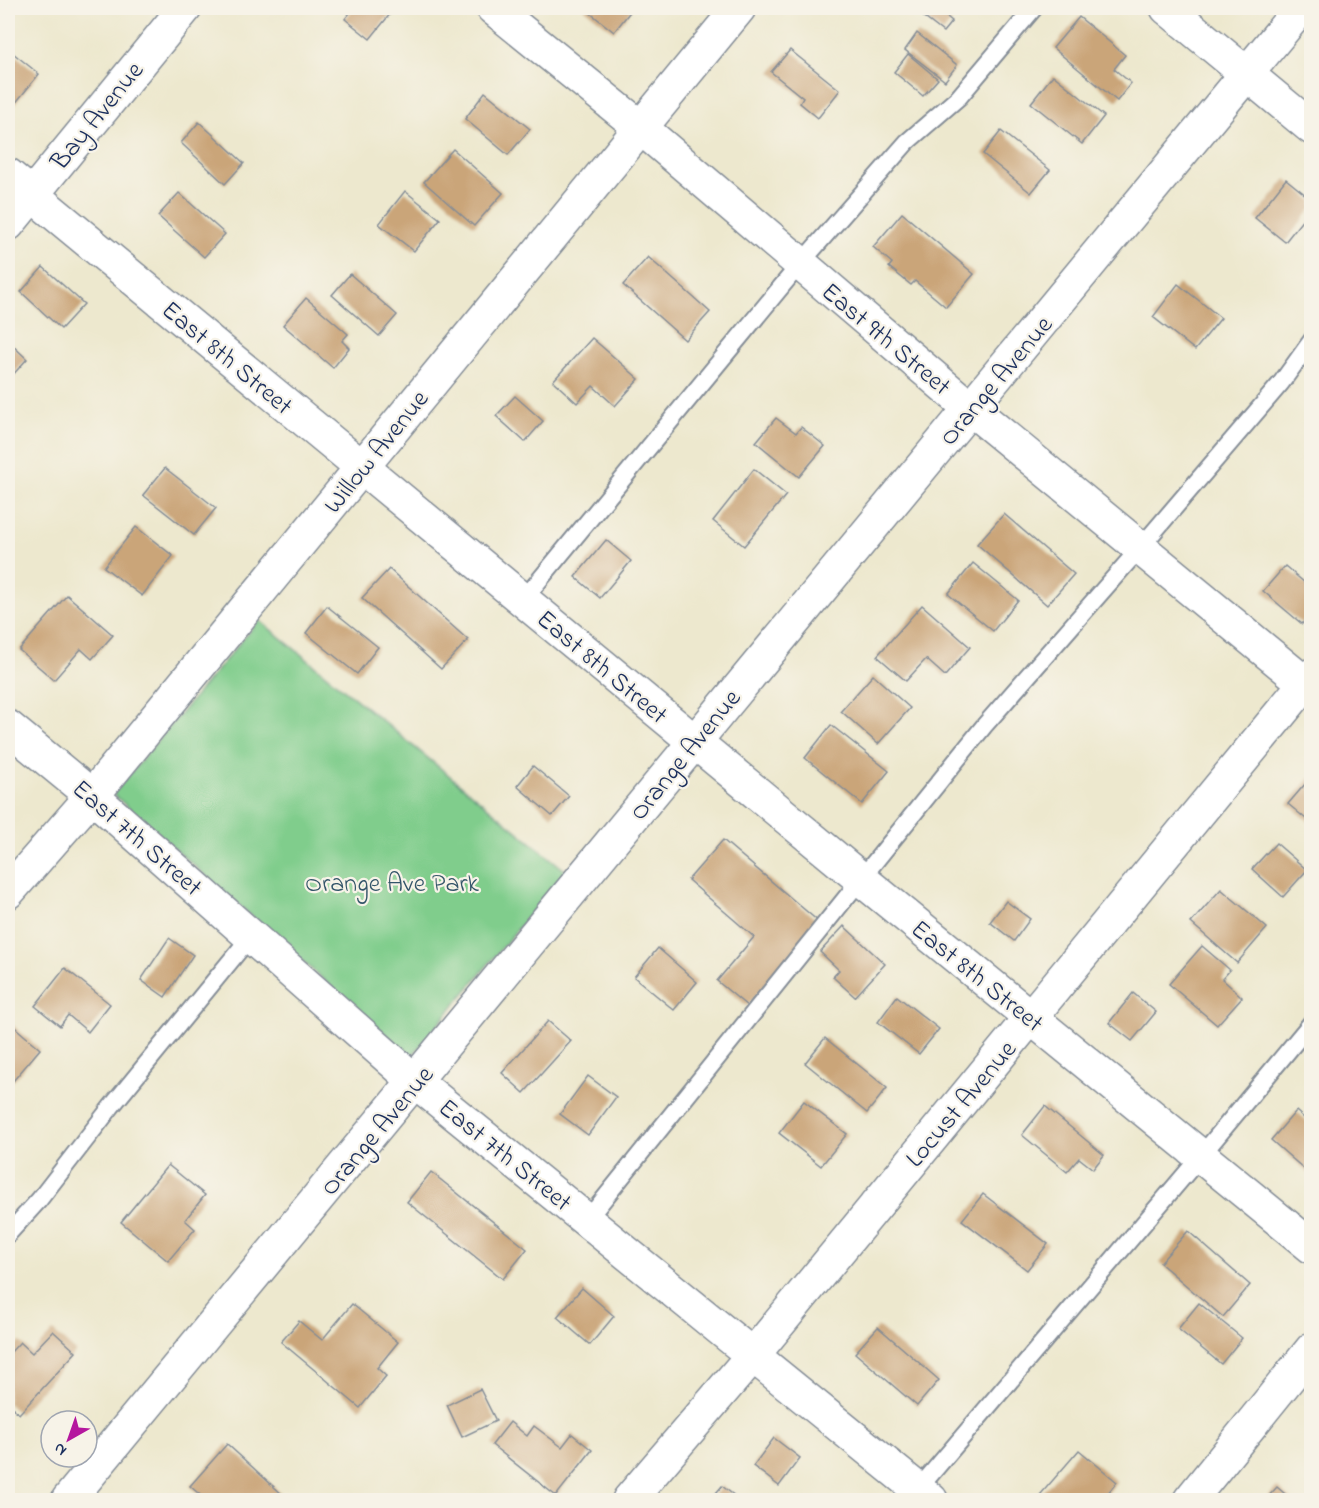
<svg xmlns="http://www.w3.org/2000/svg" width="1319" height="1508" font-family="'Indie Flower',sans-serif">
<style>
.green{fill:#80cd8c;stroke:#4e7e75;stroke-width:1.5}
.building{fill:#caa579}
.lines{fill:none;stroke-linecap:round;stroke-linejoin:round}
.service-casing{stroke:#848c96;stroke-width:20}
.minor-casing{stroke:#848c96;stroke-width:36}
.service{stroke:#fff;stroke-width:16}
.minor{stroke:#fff;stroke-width:33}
.labels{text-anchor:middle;stroke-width:4.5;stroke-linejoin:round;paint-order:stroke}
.street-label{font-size:26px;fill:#1b2f5e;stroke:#f7f3e8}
.park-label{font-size:26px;fill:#34566a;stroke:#f7f3e8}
</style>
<rect width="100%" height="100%" fill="#f7f3e8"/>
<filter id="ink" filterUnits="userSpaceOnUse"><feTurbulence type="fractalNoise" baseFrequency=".0167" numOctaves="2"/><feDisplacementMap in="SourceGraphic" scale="12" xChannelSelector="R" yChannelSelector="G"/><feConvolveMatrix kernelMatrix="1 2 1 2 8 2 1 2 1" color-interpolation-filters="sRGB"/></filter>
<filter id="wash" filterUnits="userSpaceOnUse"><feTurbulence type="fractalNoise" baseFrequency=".008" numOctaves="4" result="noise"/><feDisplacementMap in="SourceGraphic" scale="24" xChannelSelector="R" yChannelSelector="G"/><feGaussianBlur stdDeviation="1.35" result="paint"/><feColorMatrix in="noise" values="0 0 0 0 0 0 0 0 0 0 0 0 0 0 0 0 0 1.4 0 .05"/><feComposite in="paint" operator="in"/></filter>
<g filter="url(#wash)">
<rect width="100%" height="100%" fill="#ede8ce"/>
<path class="green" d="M 259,620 L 566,871 L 411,1057 L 113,794 Z"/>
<g id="blocks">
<g class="building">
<path d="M 354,8 L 395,8 L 370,39 L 345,19 Z"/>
<path d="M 584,8 L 633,8 L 614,32 Z"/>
<path d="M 912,8 L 946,8 L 942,13 L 952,21 L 943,32 Z"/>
<path d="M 1079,17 L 1125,55 L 1114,69 L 1131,83 L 1117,101 L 1053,48 Z"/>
<path d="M 917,33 L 957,65 L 945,81 L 905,50 Z"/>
<path d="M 8,49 L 39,74 L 14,105 L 8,100 Z"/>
<path d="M 790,50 L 840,90 L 818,118 L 800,103 L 803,98 L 771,72 Z"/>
<path d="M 908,54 L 938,79 L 923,96 L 894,72 Z"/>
<path d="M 1053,75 L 1104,116 L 1082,144 L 1031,103 Z"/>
<path d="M 485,92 L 530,129 L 508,155 L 465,119 Z"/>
<path d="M 199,122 L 244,163 L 225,184 L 181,143 Z"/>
<path d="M 1001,131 L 1050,170 L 1031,193 L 983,154 Z"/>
<path d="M 453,149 L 503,193 L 474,226 L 424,182 Z"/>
<path d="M 1286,179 L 1312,200 L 1312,208 L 1285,242 L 1255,218 Z"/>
<path d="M 405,191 L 440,219 L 414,251 L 379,224 Z"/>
<path d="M 179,193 L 225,234 L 204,257 L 158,216 Z"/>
<path d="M 902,213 L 974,274 L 946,307 L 915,281 L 911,285 L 889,267 L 892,263 L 873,247 Z"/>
<path d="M 648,257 L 710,312 L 685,340 L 623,285 Z"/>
<path d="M 43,267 L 84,304 L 61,329 L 21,292 Z"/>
<path d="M 350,274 L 397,315 L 379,336 L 332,295 Z"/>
<path d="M 1178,284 L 1221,318 L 1195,350 L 1153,317 Z"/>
<path d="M 306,298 L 348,334 L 342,341 L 349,348 L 333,368 L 283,325 Z"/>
<path d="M 592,338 L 639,379 L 615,406 L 593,386 L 577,403 L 553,381 Z"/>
<path d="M 8,341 L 27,359 L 11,377 L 8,374 Z"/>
<path d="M 515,396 L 543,421 L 525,442 L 496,416 Z"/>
<path d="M 776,418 L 796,433 L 801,427 L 825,446 L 799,477 L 756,442 Z"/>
<path d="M 165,468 L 216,508 L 194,535 L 143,495 Z"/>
<path d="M 754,469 L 786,495 L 744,546 L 713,521 Z"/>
<path d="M 1004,514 L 1074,574 L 1047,605 L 977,544 Z"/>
<path d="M 136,527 L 173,556 L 142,596 L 104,567 Z"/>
<path d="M 606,540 L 631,561 L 600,598 L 575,577 Z"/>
<path d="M 973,563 L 1018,600 L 993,631 L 948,594 Z"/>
<path d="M 1285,566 L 1312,589 L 1312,613 L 1302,624 L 1263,591 Z"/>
<path d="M 389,569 L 468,640 L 441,669 L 362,598 Z"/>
<path d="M 67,595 L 113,635 L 92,659 L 81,649 L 54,680 L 19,650 Z"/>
<path d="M 922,605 L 970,647 L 945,676 L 926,659 L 906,681 L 877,656 Z"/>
<path d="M 327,606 L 378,647 L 357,674 L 306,633 Z"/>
<path d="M 873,675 L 910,708 L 878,744 L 841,711 Z"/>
<path d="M 831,725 L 889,771 L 862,804 L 805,758 Z"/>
<path d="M 533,766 L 569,796 L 552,816 L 517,786 Z"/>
<path d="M 1312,776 L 1312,824 L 1288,804 Z"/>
<path d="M 723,840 L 819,922 L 747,1006 L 717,981 L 754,937 L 688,880 Z"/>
<path d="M 1276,843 L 1307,870 L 1283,897 L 1252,869 Z"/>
<path d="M 1221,889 L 1267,928 L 1237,963 L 1191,923 Z"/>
<path d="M 1006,901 L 1030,919 L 1014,941 L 990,922 Z"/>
<path d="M 844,926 L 885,964 L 855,997 L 833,977 L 839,970 L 820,952 Z"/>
<path d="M 169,938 L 193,955 L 165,997 L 141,980 Z"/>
<path d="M 1202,946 L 1230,970 L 1222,979 L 1242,997 L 1217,1025 L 1169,984 Z"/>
<path d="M 658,948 L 697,982 L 674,1010 L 634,977 Z"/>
<path d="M 65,968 L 110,1004 L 88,1032 L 68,1015 L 60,1026 L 35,1006 Z"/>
<path d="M 1133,993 L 1156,1012 L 1132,1041 L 1109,1023 Z"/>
<path d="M 897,996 L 939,1029 L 919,1054 L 878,1022 Z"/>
<path d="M 548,1021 L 571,1041 L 524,1093 L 502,1073 Z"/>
<path d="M 10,1023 L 40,1049 L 8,1087 L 8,1025 Z"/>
<path d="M 825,1038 L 887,1088 L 867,1113 L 805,1063 Z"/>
<path d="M 588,1076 L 616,1097 L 588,1135 L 560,1114 Z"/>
<path d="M 804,1101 L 847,1134 L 821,1166 L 779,1133 Z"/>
<path d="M 1045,1106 L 1104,1155 L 1093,1169 L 1079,1158 L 1067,1172 L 1022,1135 Z"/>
<path d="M 1296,1111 L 1312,1125 L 1312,1176 L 1271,1140 Z"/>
<path d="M 168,1165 L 205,1195 L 185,1220 L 195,1229 L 168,1261 L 121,1222 Z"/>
<path d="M 431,1172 L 527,1249 L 503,1279 L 407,1202 Z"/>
<path d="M 983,1194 L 1048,1244 L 1027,1270 L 962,1220 Z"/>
<path d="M 1188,1231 L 1250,1285 L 1223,1317 L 1160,1263 Z"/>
<path d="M 582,1288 L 614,1316 L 590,1345 L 557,1317 Z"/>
<path d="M 1199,1303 L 1242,1338 L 1221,1364 L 1178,1329 Z"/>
<path d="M 352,1304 L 398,1342 L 377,1368 L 386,1376 L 360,1408 L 281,1342 L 299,1321 L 322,1340 Z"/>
<path d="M 878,1327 L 939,1380 L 917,1406 L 855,1353 Z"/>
<path d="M 53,1331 L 76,1352 L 19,1414 L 8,1403 L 8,1355 L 20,1342 L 32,1353 Z"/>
<path d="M 480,1389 L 496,1421 L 462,1437 L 447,1405 Z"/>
<path d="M 510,1422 L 527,1436 L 534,1426 L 562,1447 L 572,1434 L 592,1450 L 556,1496 L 492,1445 Z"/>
<path d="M 774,1438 L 800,1458 L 779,1486 L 753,1466 Z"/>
<path d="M 227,1444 L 284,1496 L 280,1500 L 230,1500 L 224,1495 L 219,1500 L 206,1500 L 190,1486 Z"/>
<path d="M 1079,1450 L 1117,1482 L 1102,1500 L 1047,1500 L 1040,1495 Z"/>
<path d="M 722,1486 L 740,1500 L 710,1500 Z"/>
<path d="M 1277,1487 L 1292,1500 L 1265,1500 Z"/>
</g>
</g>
</g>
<g filter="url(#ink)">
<use href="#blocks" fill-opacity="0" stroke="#848c96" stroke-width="1.5"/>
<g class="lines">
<g class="service-casing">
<g id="service">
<path d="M 523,600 L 800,264 L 907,142 L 959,97 L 1034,8"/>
<path d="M 587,1220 L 984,726 L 1140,548 L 1281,383 L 1312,340"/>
<path d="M 8,1234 L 39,1200 L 111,1107 L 251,936"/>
<path d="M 914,1494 L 1200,1157 L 1312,1022"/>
</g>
</g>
<g class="minor-casing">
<g id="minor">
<path d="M 493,8 L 640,127 L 971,409 L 1312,689"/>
<path d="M 1167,8 L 1312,128"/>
<path d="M 8,175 L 861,879 L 1312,1247"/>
<path d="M 8,224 L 185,8"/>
<path d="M 8,727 L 92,796 L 416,1082 L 931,1500"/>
<path d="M 8,892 L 92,796 L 739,8"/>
<path d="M 68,1500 C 481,1004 890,505 1301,8"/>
<path d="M 629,1500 L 753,1355 L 1312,675"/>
<path d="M 1190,1500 L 1312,1349"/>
</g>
</g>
<use href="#service" class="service"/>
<use href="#minor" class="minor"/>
</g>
</g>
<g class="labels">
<g class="street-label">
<text transform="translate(96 115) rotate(-51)" y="9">Bay Avenue</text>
<text transform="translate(887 338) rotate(40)" y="9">East 9th Street</text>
<text transform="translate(228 357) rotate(40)" y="9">East 8th Street</text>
<text transform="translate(995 380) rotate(-50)" y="9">Orange Avenue</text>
<text transform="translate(375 451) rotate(-51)" y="9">Willow Avenue</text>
<text transform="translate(603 666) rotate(40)" y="9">East 8th Street</text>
<text transform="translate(684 754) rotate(-51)" y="9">Orange Avenue</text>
<text transform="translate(138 837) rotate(41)" y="9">East 7th Street</text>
<text transform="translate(978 975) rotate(39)" y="9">East 8th Street</text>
<text transform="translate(960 1103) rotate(-50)" y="9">Locust Avenue</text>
<text transform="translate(376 1130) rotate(-50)" y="9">Orange Avenue</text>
<text transform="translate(506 1154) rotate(39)" y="9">East 7th Street</text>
</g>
<g class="park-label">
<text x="392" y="891">Orange Ave Park</text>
</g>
</g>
<rect width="1319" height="1508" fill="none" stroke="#f7f3e8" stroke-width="30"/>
<g transform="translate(69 1439) rotate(220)"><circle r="28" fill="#f7f3e8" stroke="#9fa5b1" stroke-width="1.5"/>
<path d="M0-4.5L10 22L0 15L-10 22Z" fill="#b5179e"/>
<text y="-9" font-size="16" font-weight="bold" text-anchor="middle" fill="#1b2f5e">N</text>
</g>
</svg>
